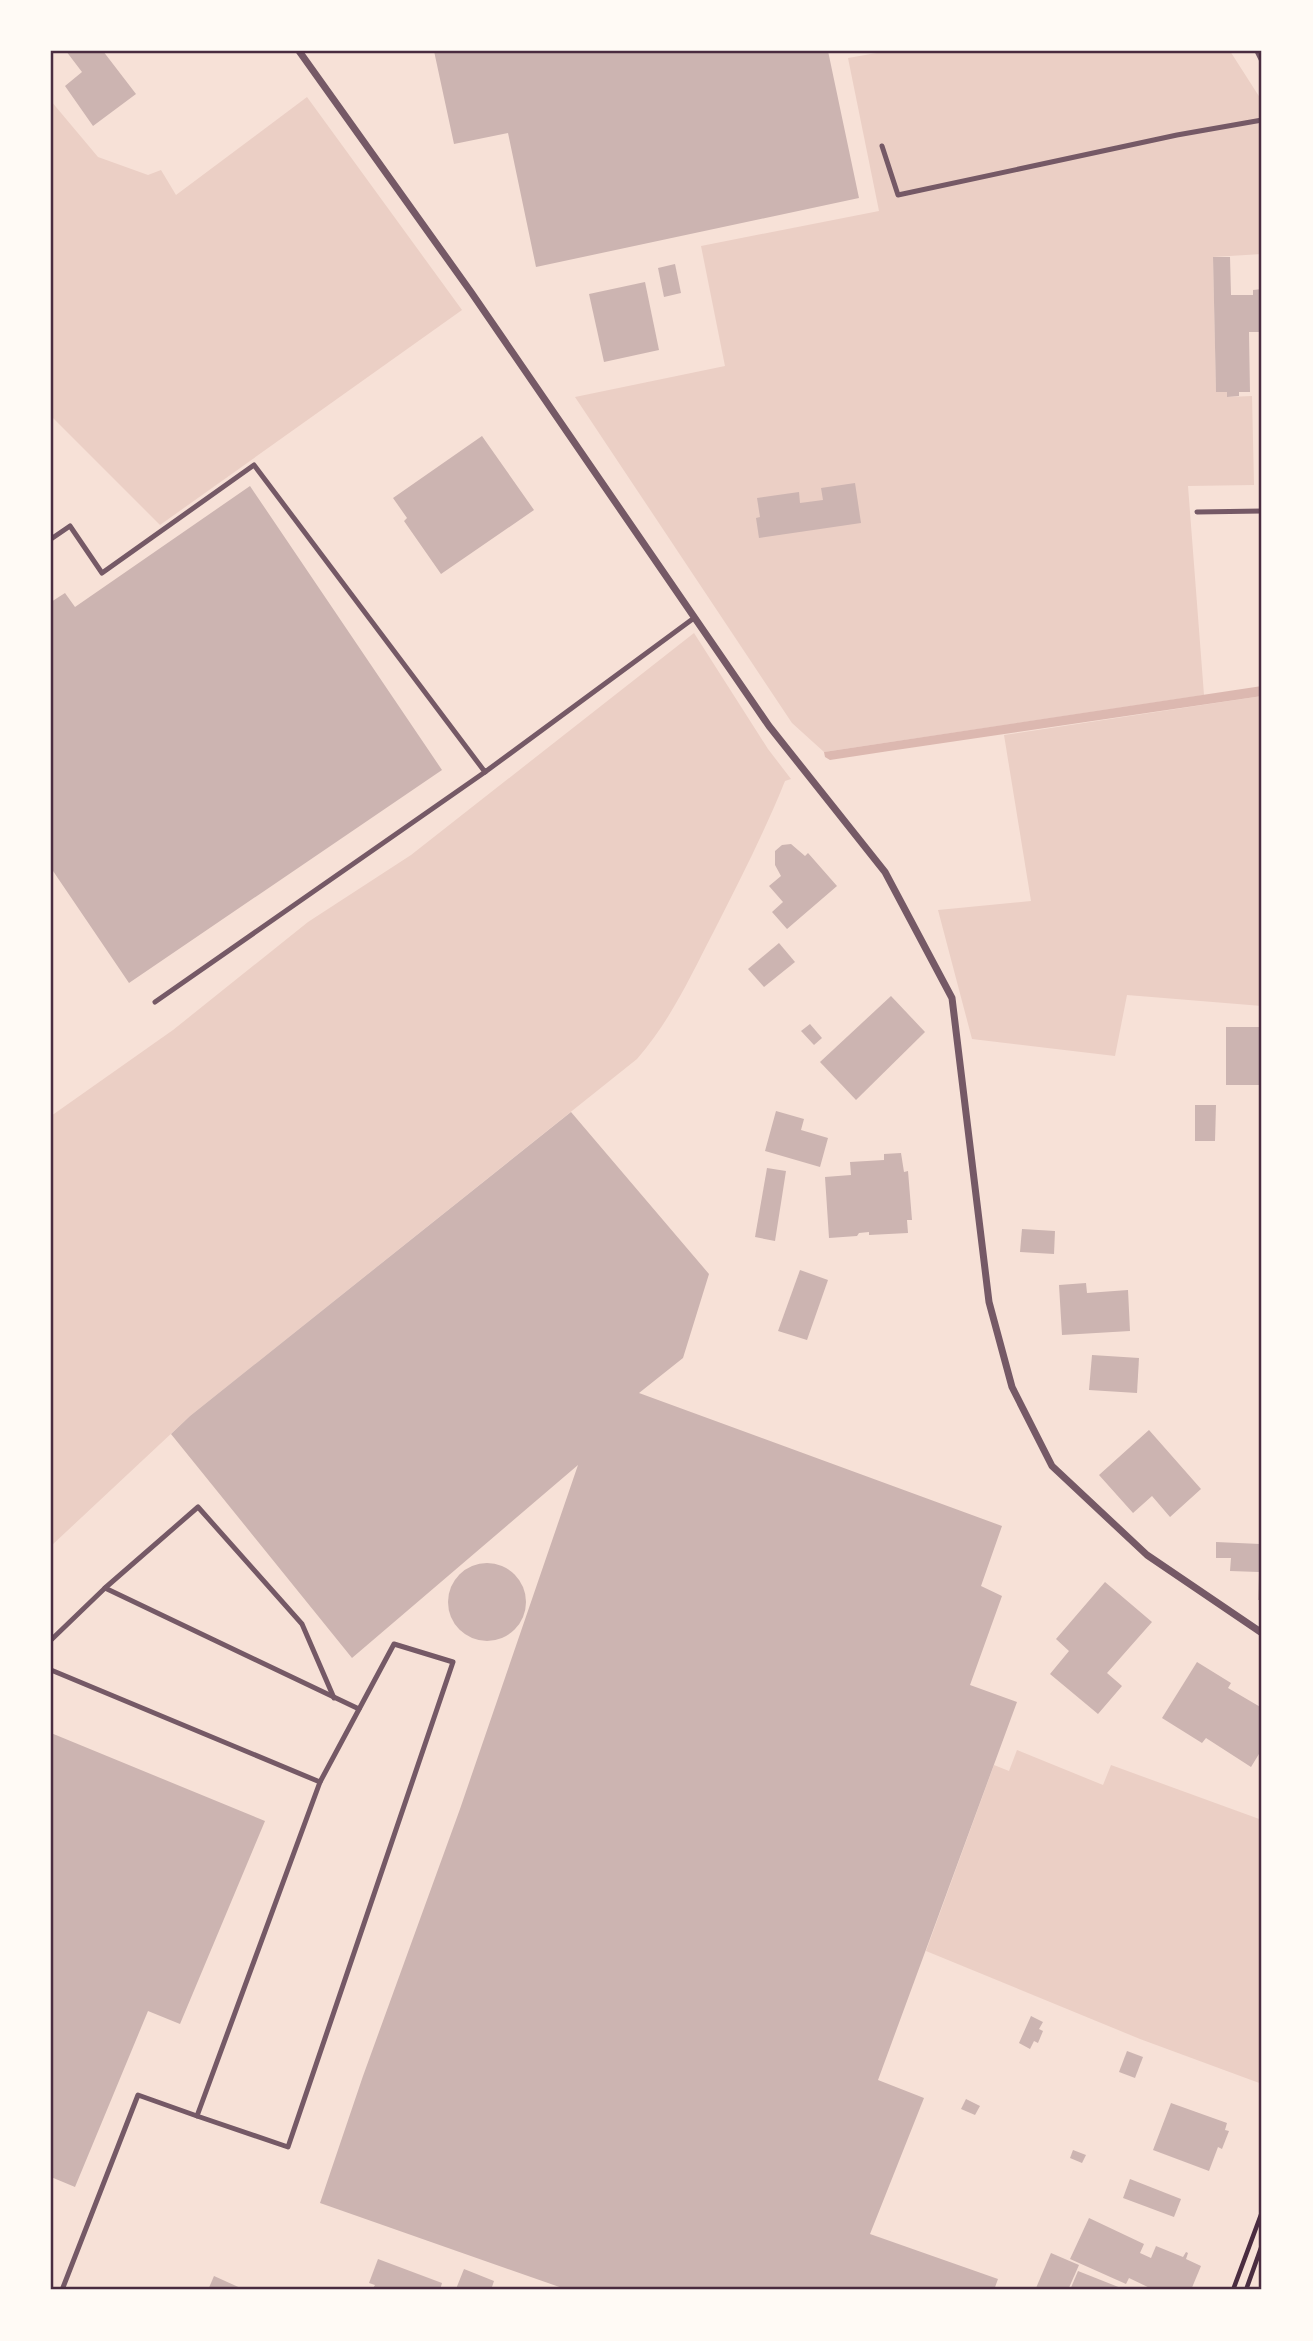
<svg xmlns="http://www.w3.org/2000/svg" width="1313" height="2341" font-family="Manrope,sans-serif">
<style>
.green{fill:#ebcfc5}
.water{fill:#dcb8b0}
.building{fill:#ccb4b1}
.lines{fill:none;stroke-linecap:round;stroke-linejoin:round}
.path{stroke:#4a2c40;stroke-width:4.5}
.service{stroke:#755966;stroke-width:5}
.minor{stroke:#755966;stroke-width:7}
.neatline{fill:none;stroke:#4a2c40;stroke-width:2.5}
</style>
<rect width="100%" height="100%" fill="#f7e1d7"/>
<g class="green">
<path d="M 888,51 L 1230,51 L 1262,101 L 1262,254 L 1213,257 L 1216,392 L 1227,392 L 1228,397 L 1252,396 L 1254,485 L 1188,486 L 1204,695 L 824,752 L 792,723 L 575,397 L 725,366 L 701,246 L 879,211 L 848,58 Z"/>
<path d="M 307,97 L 462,310 L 160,525 L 51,416 L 51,101 L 98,157 L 148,175 L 161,170 L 176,195 Z"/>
<path d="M 694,633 L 768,749 L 791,779 L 785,781 C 764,833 739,882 714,931 C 690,977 671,1020 637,1059 L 190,1416 L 51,1546 L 51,1116 L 173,1030 L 308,922 L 411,855 Z"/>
<path d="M 1262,696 L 1262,1006 L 1127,995 L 1115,1056 L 972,1039 L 938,910 L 1031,901 L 1004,735 Z"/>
<path d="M 1017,1750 L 1103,1785 L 1111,1765 L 1262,1820 L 1262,2084 L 1140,2039 L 926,1951 L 994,1765 L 1009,1771 Z"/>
</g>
<path class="water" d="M 1262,686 L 1262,696 L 889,751 L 830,760 L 825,757 L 824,752 Z"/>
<g class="building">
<path d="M 66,51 L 103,51 L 136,94 L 93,126 L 65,86 L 82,72 Z"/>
<path d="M 434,51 L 828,51 L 859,198 L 536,267 L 508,133 L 454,144 Z"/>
<path d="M 1213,257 L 1230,257 L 1231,295 L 1253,295 L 1253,290 L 1262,289 L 1262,332 L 1249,332 L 1250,392 L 1239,392 L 1239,396 L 1227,397 L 1227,392 L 1216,392 Z"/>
<path d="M 675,264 L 681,293 L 664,297 L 658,268 Z"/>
<path d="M 645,282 L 659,350 L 604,362 L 589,294 Z"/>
<path d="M 482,436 L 534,510 L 441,574 L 404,521 L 407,518 L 393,498 Z"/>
<path d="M 855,483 L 861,523 L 759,538 L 756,518 L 760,517 L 757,498 L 799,492 L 800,503 L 823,500 L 821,488 Z"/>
<path d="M 250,486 L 442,770 L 129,983 L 51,868 L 51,602 L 65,593 L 75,607 Z"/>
<path d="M 791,844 L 805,856 L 808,853 L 837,886 L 787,929 L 772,912 L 783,902 L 769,886 L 781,876 L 775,865 L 775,851 L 782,845 Z"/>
<path d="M 779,943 L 795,962 L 764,987 L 748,969 Z"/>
<path d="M 891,996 L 925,1032 L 856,1100 L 820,1062 Z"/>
<path d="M 810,1024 L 822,1038 L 814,1045 L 801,1031 Z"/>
<path d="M 1226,1027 L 1262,1027 L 1261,1085 L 1226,1085 Z"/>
<path d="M 1195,1105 L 1216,1105 L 1215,1141 L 1195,1141 Z"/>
<path d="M 776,1111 L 804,1119 L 801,1130 L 828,1138 L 820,1167 L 765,1151 Z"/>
<path d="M 571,1112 L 709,1274 L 683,1358 L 639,1393 L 1002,1526 L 981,1586 L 1002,1596 L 970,1685 L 1017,1702 L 878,2080 L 924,2098 L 870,2234 L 998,2279 L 994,2290 L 568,2290 L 320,2203 L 363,2076 L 460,1809 L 578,1465 L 352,1658 L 171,1434 L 190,1416 Z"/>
<path d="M 901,1153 L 904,1172 L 908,1171 L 912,1220 L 907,1220 L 908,1233 L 869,1235 L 869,1232 L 859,1233 L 857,1236 L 829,1238 L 825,1177 L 851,1175 L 850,1162 L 884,1160 L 884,1154 Z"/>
<path d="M 767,1168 L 786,1171 L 775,1241 L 755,1237 Z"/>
<path d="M 1022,1229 L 1055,1231 L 1054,1254 L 1020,1252 Z"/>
<path d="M 800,1270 L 828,1280 L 807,1340 L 778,1331 Z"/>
<path d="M 1086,1283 L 1087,1293 L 1128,1290 L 1130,1331 L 1062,1335 L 1059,1285 Z"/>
<path d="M 1092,1355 L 1139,1358 L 1137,1393 L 1089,1390 Z"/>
<path d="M 1149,1430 L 1201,1489 L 1170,1517 L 1152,1496 L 1133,1513 L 1099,1475 Z"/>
<path d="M 1216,1542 L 1260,1544 L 1262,1600 L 1258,1600 L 1259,1572 L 1230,1571 L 1231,1558 L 1216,1558 Z"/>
<circle cx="487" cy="1602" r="39"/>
<path d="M 1105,1582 L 1152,1622 L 1107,1673 L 1122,1686 L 1098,1714 L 1050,1674 L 1069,1651 L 1056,1639 Z"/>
<path d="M 1197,1662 L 1231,1683 L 1228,1688 L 1262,1708 L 1262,1749 L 1251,1767 L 1206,1738 L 1202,1743 L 1162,1718 Z"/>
<path d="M 51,1733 L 265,1821 L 180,2024 L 148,2011 L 75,2187 L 51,2177 Z"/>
<path d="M 1031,2016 L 1043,2022 L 1039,2029 L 1043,2031 L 1038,2043 L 1034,2041 L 1030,2049 L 1019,2043 Z"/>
<path d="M 1127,2051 L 1143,2057 L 1135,2078 L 1119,2072 Z"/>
<path d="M 966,2099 L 980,2106 L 975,2115 L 961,2109 Z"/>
<path d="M 1171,2103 L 1227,2123 L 1225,2130 L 1229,2131 L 1222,2149 L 1218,2147 L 1209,2171 L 1153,2150 Z"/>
<path d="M 1073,2150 L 1086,2155 L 1082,2163 L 1070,2158 Z"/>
<path d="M 1130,2179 L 1181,2199 L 1174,2217 L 1123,2198 Z"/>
<path d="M 1089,2218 L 1144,2244 L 1140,2253 L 1151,2258 L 1156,2246 L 1183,2257 L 1186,2252 L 1188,2253 L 1186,2259 L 1201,2266 L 1191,2290 L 1154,2290 L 1129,2278 L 1126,2284 L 1070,2259 Z"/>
<path d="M 1051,2253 L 1079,2265 L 1068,2290 L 1042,2290 L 1036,2288 Z"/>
<path d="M 378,2259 L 442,2283 L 440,2290 L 372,2290 L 375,2285 L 369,2283 Z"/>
<path d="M 464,2269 L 494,2281 L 491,2290 L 456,2289 Z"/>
<path d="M 1078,2271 L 1126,2290 L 1070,2290 Z"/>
<path d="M 214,2276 L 245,2290 L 208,2290 Z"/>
</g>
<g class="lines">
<g class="path">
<path d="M 1233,2290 L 1262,2212"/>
<path d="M 1246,2290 L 1262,2245"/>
</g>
<g class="service">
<path d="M 882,146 L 898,195 L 1177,135 L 1262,120"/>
<path d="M 1197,512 L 1262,511"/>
<path d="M 51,539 L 70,526 L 102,573 L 254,465 L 485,772 L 694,618"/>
<path d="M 155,1002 L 485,772"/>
<path d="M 105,1588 L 198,1507 L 302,1624 L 334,1698"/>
<path d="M 51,1640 L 105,1588 L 359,1709"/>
<path d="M 394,1644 L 453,1662 L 288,2147 L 197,2116 L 320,1782 Z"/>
<path d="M 51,1670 L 320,1782"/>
<path d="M 62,2290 L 138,2095 L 197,2116"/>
</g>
<g class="minor">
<path d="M 299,51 L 471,292 L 769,726 L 885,872 L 952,998 L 989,1302 L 1012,1387 L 1052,1466 L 1147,1555 L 1262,1633"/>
<path d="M 1258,51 L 1262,59"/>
</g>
</g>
<rect width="1313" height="2341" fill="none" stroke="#fffaf5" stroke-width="105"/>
<rect x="52" y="52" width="1208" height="2236" class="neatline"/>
</svg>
